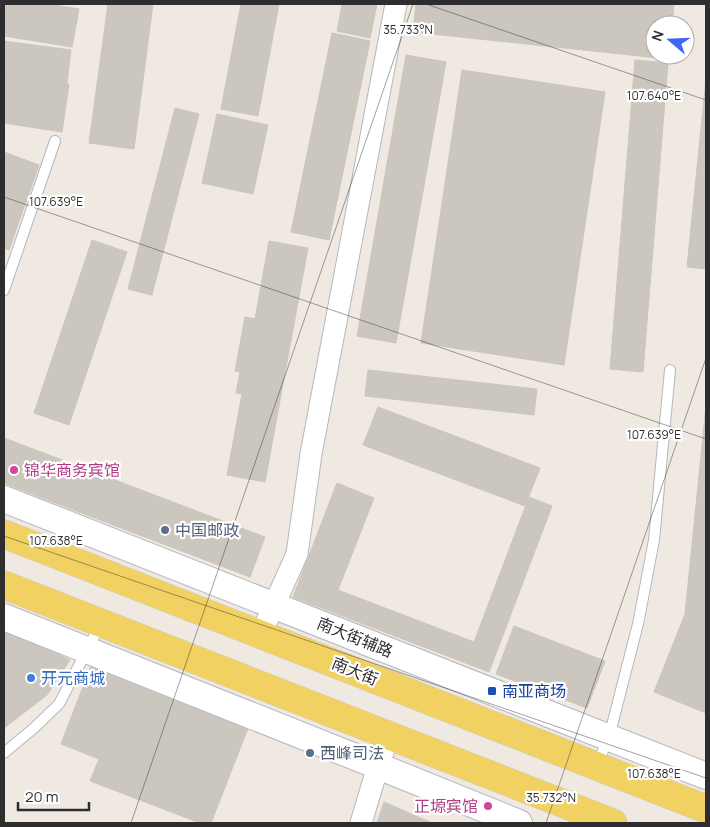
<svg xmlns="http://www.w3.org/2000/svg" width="710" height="827" font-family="Manrope,'Noto Sans SC',sans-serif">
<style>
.building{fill:#cbc7bf;stroke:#cbc5ba}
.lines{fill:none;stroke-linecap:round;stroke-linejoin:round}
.service-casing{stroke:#b4b7c1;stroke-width:12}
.minor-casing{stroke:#b4b7c1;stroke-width:23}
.tertiary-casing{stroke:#b4b7c1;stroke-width:28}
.primary-casing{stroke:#c9c9c9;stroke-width:29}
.service{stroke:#fff;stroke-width:10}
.minor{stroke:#fff;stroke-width:21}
.tertiary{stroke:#fff;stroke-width:26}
.primary{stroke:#f2d163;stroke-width:28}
.ticks{fill:none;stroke:#2e2e2e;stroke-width:1;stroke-opacity:0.45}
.hotel-dot{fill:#d1479c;stroke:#fff;stroke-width:2}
.service-dot{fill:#5c6f8a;stroke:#fff;stroke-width:2}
.shop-dot{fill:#3f7fe0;stroke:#fff;stroke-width:2}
.transit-dot{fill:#1a4fb4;stroke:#fff;stroke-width:2}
.labels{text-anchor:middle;stroke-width:4.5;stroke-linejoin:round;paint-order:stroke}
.hotel-label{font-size:16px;fill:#b23c85;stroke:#fff;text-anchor:start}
.service-label{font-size:16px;fill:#4e5e75;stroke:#fff;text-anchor:start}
.street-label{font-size:16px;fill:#2e2e2e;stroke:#fff}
.shop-label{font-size:16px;fill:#366cbe;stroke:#fff;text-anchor:start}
.transit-label{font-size:16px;fill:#164399;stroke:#fff;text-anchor:start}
.ticks-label{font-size:12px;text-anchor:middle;fill:#2e2e2e;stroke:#fff;stroke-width:4.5;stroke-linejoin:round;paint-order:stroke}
</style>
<rect width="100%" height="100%" fill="#efe9e1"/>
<g class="building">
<path d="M 4,4 L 48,4 L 79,9 L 72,47 L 4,36 Z"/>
<path d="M 108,4 L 153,4 L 134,149 L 89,143 Z"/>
<path d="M 241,4 L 279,4 L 258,116 L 221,109 Z"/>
<path d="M 342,4 L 377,4 L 370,38 L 337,31 Z"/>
<path d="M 416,4 L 674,4 L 672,25 L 655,25 L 655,55 L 669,55 L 668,59 L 413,32 Z"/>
<path d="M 332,33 L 370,41 L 329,240 L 291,232 Z"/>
<path d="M 4,41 L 71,50 L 67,83 L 4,74 Z"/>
<path d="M 406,55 L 446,62 L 396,343 L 357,336 Z"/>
<path d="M 635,60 L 668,63 L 643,372 L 610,369 Z"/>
<path d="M 462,70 L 605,92 L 564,365 L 421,343 Z"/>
<path d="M 4,74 L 69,84 L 62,132 L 4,123 Z"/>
<path d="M 706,79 L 706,269 L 687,267 Z"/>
<path d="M 175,108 L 199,114 L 152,295 L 128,289 Z"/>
<path d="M 217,114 L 268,125 L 253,194 L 202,183 Z"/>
<path d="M 4,152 L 39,165 L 9,250 L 4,248 Z"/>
<path d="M 92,240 L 127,252 L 69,425 L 34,413 Z"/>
<path d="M 269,241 L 308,248 L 265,482 L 227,475 L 242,394 L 236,393 L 240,372 L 235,371 L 245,317 L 255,319 Z"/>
<path d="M 368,370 L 537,389 L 534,415 L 365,396 Z"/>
<path d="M 706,406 L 706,713 L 654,692 L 685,614 Z"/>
<path d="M 378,407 L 540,468 L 525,506 L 363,445 Z"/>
<path d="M 4,438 L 86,469 L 71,509 L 4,483 Z"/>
<path d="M 86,469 L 265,537 L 250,577 L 71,509 Z"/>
<path d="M 337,483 L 374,498 L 338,590 L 474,642 L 529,497 L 552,506 L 489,672 L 293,597 Z"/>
<path d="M 514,626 L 605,661 L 587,708 L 496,674 Z"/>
<path d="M 4,628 L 70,660 L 47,695 L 4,728 Z"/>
<path d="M 94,658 L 252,718 L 211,823 L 200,823 L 90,781 L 99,759 L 61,744 Z"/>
<path d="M 384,802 L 432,823 L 377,823 Z"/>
</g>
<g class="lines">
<g class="service-casing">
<g id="service">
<path d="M 4,290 L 55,141"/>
<path d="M 4,753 L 34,728 L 59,704 L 100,625"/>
<path d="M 597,765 L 609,737 L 638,624 L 654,540 L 670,370"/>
</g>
</g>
<g class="minor-casing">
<g id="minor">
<path d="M 261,634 L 297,554 L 311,454 L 396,4"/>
<path d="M 361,823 L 378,766 L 389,736"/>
</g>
</g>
<g class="tertiary-casing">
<g id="tertiary">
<path d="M 4,499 L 706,776"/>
<path d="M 4,617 L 378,766 L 519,823"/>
</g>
</g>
<g class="primary-casing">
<g id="primary">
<path d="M 4,534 L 706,809"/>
<path d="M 4,585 L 613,823"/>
</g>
</g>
<use href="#service" class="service"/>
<use href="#minor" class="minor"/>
<use href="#tertiary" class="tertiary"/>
<use href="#primary" class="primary"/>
</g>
<path class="ticks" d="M 426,4 L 706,100M 4,197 L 706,439M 4,536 L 706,778M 131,823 L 413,4M 546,823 L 706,358"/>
<g class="hotel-dot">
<circle cx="14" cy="470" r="5"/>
<circle cx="488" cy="806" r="5"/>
</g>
<g class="service-dot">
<circle cx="165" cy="530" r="5"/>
<circle cx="310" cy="753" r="5"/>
</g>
<circle class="shop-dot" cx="31" cy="678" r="5"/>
<rect class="transit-dot" x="487" y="686" width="10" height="10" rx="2.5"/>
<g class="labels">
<g class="hotel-label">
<text x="24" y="476">锦华商务宾馆</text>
<text x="478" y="812" text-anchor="end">正塬宾馆</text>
</g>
<g class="service-label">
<text x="175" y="536">中国邮政</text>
<text x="320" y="759">西峰司法</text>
</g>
<g class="street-label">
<text transform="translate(355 637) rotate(22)" y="6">南大街辅路</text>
<text transform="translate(355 671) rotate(22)" y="6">南大街</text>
</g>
<g class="shop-label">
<text x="41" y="684">开元商城</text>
</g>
<g class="transit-label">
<text x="502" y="697">南亚商场</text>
</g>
</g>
<g class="ticks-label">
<text x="408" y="34">35.733°N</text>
<text x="654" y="100">107.640°E</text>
<text x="56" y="206">107.639°E</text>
<text x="654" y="439">107.639°E</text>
<text x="56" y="545">107.638°E</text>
<text x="654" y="778">107.638°E</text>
<text x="551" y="802">35.732°N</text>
</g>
<rect width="710" height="827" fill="none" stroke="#2e2e2e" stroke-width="10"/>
<g transform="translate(670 40) rotate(289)"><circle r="24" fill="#ffffff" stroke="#ababab"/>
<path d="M0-4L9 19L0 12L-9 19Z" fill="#4264fb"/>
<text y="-8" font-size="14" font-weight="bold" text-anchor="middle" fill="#2e2e2e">N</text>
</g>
<path d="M18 802v8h71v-8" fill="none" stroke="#2e2e2e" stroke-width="2.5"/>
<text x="25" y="802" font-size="15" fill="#2e2e2e" stroke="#ffffff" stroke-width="4" paint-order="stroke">20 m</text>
</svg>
